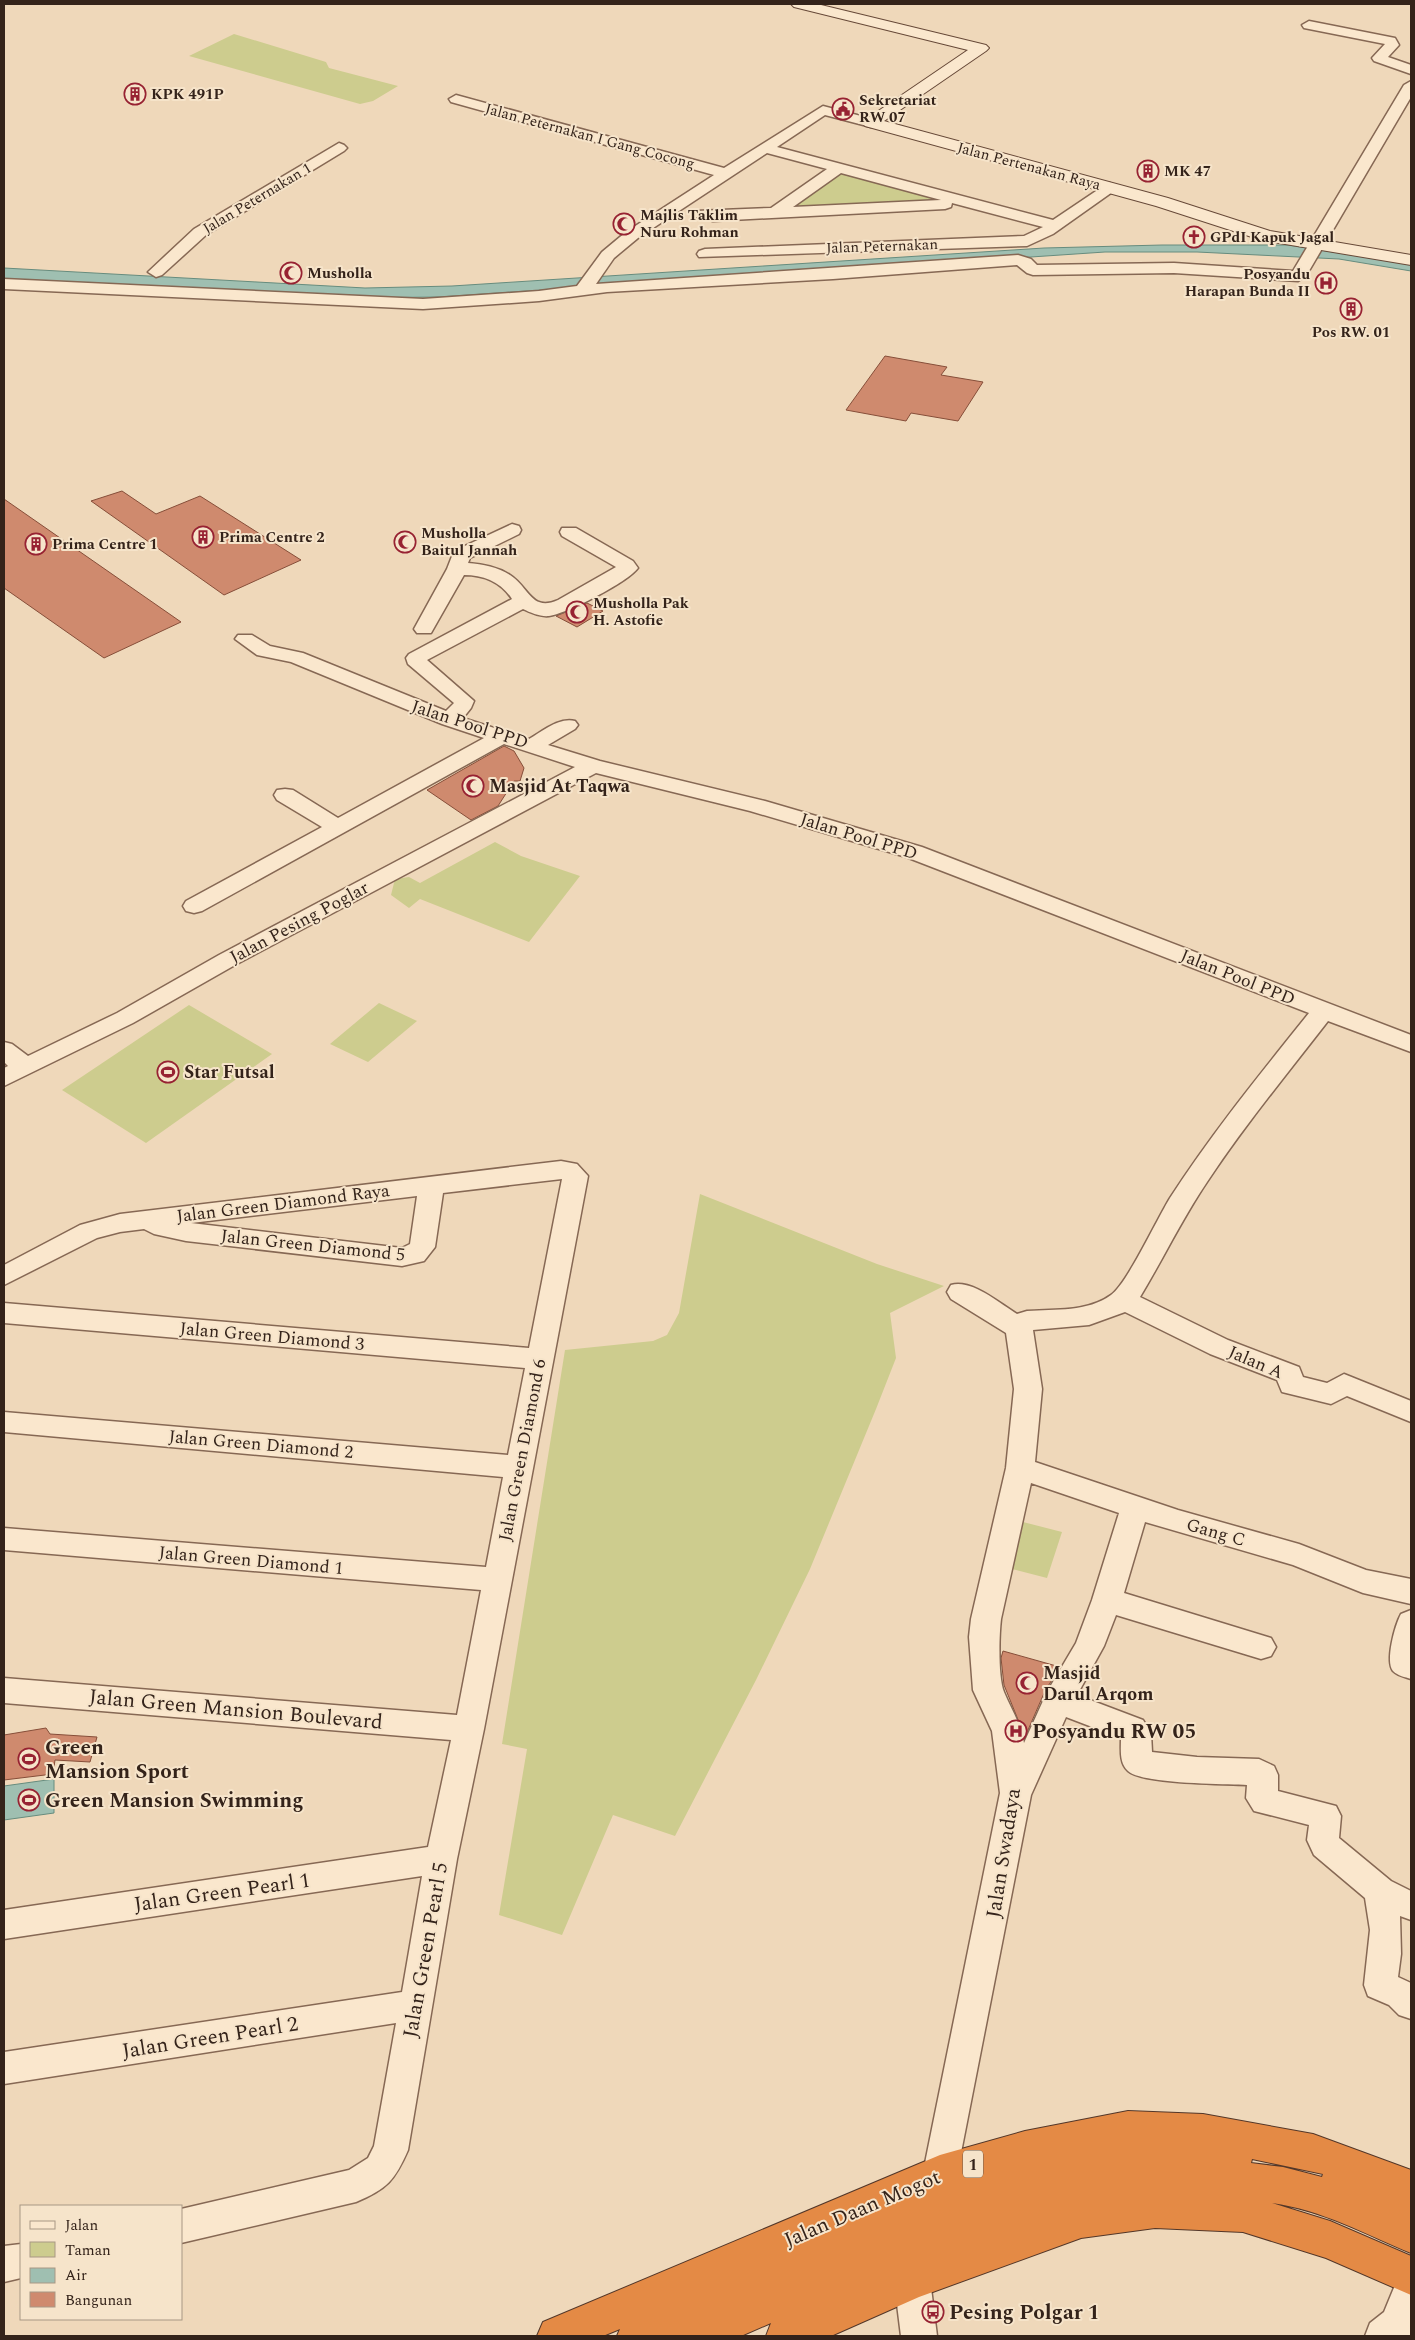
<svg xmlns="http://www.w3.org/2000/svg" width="1415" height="2340" font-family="Spectral,serif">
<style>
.green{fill:#cdcc8e}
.water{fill:#9fbfb1;stroke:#678c7e}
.building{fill:#cf8a6e;stroke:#864e39}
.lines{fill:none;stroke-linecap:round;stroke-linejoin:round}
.street-casing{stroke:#866854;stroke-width:3}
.secondary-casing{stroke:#674938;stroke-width:2}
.highway-casing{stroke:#533729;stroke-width:2}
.street{fill:#fae7cd;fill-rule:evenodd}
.secondary{fill:#fae7cd;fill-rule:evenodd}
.highway{fill:#e48a45;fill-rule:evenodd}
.labels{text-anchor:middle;stroke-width:4;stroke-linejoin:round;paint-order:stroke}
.far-poi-label{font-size:15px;font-weight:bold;fill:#34231a;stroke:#f6e4ca;text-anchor:start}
.far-street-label{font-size:15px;fill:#34231a;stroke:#f6e4ca}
.shield{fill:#f6e4ca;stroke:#6e5d4f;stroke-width:1}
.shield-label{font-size:16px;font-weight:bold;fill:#34231a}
.street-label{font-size:18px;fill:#34231a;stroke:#f6e4ca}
.poi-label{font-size:18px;font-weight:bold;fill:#34231a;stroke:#f6e4ca;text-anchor:start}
.near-street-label{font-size:21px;fill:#34231a;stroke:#f6e4ca}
.near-poi-label{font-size:21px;font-weight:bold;fill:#34231a;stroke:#f6e4ca;text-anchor:start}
</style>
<rect width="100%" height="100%" fill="#efd8ba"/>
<g class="green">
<path d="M 234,34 L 326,62 L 329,68 L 398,86 L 373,101 L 360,104 L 189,56 Z"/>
<path d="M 839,169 L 943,197 L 934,203 L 803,210 L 790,205 Z"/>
<path d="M 495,842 L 521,856 L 580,876 L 529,942 L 420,899 L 409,908 L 391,895 L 395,879 L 409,877 L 420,883 Z"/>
<path d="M 379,1003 L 417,1021 L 368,1062 L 330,1044 Z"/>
<path d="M 189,1005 L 272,1054 L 146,1143 L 62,1090 Z"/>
<path d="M 700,1194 L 877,1264 L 944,1286 L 890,1313 L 896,1358 L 876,1409 L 810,1569 L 756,1680 L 675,1836 L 613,1815 L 562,1935 L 499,1915 L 527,1749 L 502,1744 L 565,1350 L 653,1341 L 667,1335 L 679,1313 Z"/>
<path d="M 1023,1522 L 1062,1532 L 1047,1578 L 1008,1568 Z"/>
</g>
<g class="water">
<path d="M 1162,245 L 1288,245 L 1411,264 L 1411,271 L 1339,259 L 1197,252 L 1105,252 L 439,297 L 343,298 L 164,287 L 4,281 L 4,268 L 365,288 L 452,286 L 1044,248 Z"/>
<path d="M 54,1779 L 54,1813 L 4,1820 L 4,1786 Z"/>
</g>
<g class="building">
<path d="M 885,356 L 947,367 L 941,375 L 983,382 L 958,421 L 911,413 L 906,421 L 846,410 Z"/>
<path d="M 122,491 L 156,514 L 200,496 L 301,560 L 224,595 L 91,501 Z"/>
<path d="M 4,499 L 181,622 L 104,658 L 4,588 Z"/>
<path d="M 587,603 L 603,611 L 577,627 L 556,616 Z"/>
<path d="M 504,746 L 514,751 L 524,768 L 520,781 L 514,781 L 498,806 L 471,820 L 427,790 Z"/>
<path d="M 1003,1651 L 1060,1667 L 1045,1691 L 1025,1737 L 1004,1685 L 1001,1658 Z"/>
<path d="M 46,1728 L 50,1734 L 97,1737 L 90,1762 L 55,1760 L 53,1774 L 4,1780 L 4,1735 Z"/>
</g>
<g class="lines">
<g class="street-casing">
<g id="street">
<path d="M 1309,21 L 1395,38 L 1399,45 L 1388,57 L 1411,65 L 1411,74 L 1374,61 L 1372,58 L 1385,44 L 1304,28 L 1302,25 Z"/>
<path d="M 1411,81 L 1411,97 L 1306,276 L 1298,281 L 1174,273 L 1033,275 L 1027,273 L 1017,265 L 833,279 L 607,292 L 539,301 L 423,309 L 4,289 L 4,279 L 423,299 L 539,291 L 577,286 L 602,252 L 626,232 L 714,175 L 451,102 L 449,99 L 456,95 L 724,168 L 823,106 L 876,120 L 878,123 L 871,127 L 825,115 L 777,147 L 1053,220 L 1105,185 L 1110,183 L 1118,188 L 1053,234 L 1027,246 L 699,257 L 697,254 L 699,251 L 705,249 L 1024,236 L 1043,227 L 952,203 L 951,207 L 945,209 L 713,221 L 696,217 L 694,214 L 696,211 L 771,208 L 827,169 L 767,153 L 638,238 L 614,258 L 596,284 L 1018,255 L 1031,259 L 1037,265 L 1174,263 L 1293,271 L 1404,85 ZM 841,173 L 941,200 L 793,207 Z"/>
<path d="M 339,143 L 344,145 L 347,148 L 344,151 L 206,235 L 162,275 L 156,277 L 148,272 L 194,229 Z"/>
<path d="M 512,524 L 519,526 L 521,530 L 519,534 L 470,558 L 468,563 C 483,564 498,567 510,575 C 529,587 531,612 558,600 L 616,567 L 562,536 L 560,532 L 562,528 L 576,528 L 633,561 L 638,568 C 628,582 566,614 549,616 C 541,617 531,613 523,609 L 427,660 L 474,701 L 471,708 L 463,718 L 529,739 C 543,731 559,717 575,721 L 578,725 L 575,729 L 548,745 L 600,761 L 765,801 L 922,847 L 1411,1035 L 1411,1052 L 1328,1021 C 1287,1074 1244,1126 1207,1182 C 1182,1219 1163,1259 1140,1297 L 1228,1340 L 1299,1367 L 1303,1377 L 1327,1383 L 1344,1374 L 1411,1401 L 1411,1422 L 1347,1396 L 1331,1404 L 1282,1392 L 1277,1380 L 1210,1354 L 1125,1312 L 1089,1325 L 1033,1330 L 1042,1389 L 1035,1462 L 1178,1510 L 1299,1544 L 1366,1570 L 1411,1579 L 1411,1604 L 1363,1593 L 1293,1565 L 1145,1522 L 1124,1593 L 1271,1638 L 1276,1647 L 1271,1656 L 1261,1659 L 1116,1615 L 1104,1646 L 1077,1695 L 1143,1720 L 1151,1733 L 1152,1752 L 1197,1757 L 1259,1759 L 1274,1766 L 1278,1775 L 1278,1791 L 1336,1806 L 1341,1816 L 1339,1838 L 1391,1881 L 1411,1891 L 1411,1920 L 1400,1916 L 1401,1954 L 1398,1977 L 1411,1983 L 1411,2019 L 1399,2015 L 1389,2005 L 1368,1996 L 1364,1985 L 1370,1930 L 1365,1898 L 1314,1855 L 1307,1840 L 1309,1825 L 1254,1811 L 1246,1798 L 1247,1785 C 1226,1784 1141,1784 1128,1771 C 1119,1763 1121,1749 1121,1738 L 1066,1717 L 1031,1795 L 957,2173 L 952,2185 L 940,2190 L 928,2185 L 923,2173 L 1000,1793 L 992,1731 L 973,1690 L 969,1637 L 971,1619 L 1006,1468 L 1014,1389 L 1006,1333 L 951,1299 L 947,1292 L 951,1285 C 972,1279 999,1303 1017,1314 L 1027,1311 C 1055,1309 1088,1312 1111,1295 C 1127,1284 1157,1219 1170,1198 C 1212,1133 1261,1073 1309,1013 L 906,857 L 750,811 L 596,773 L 235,965 L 133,1023 L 4,1086 L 4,1068 L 8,1066 L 4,1062 L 4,1042 L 12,1044 L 28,1056 L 117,1013 L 219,955 L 575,767 L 504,744 L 202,911 L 194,913 L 186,911 L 183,906 L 186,901 L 322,827 L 277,800 L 274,795 L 277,790 L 285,789 L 293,790 L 338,818 L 484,738 L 442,724 L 291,662 L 257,655 L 235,639 L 238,635 L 252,635 L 270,646 L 303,653 L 446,711 L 454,703 L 408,664 L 406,658 L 409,654 L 512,599 C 501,582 484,575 464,575 L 431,633 L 417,633 L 414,629 L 447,569 L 454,551 ZM 1031,1483 L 1119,1513 L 1092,1600 L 1076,1643 L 1047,1692 L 1024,1743 C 1021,1724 1011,1709 1004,1692 C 998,1677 999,1636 1001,1619 Z"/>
<path d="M 561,1161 L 577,1164 L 588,1176 L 484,1729 L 457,1859 L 408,2150 C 395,2180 387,2189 356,2202 L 181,2243 L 181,2209 L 349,2170 L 368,2158 L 374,2146 L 396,2023 L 4,2084 L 4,2052 L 402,1992 L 422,1876 L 4,1939 L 4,1910 L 428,1847 L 451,1740 L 4,1703 L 4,1678 L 457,1715 L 481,1590 L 4,1550 L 4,1528 L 486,1567 L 503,1477 L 4,1432 L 4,1412 L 508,1455 L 525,1368 L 4,1323 L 4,1303 L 529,1348 L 562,1179 L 443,1193 L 435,1247 L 424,1261 L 402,1266 L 186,1241 L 154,1234 L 144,1229 L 120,1232 L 97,1238 L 4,1285 L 4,1265 L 80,1225 L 120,1214 ZM 417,1196 L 410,1244 L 402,1248 L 191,1223 Z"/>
<path d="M 1411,1610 L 1411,1679 C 1405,1677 1398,1676 1393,1671 C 1385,1661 1395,1625 1401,1614 Z"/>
<path d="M 21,2244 L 21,2278 L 4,2282 L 4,2246 Z"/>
<path d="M 912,2262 L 925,2267 L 930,2280 L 937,2336 L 901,2336 L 894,2280 L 899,2267 Z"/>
<path d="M 1411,2273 L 1410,2336 L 1365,2336 L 1370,2323 L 1384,2312 L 1398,2278 Z"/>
</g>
</g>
<g class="secondary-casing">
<path id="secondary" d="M 791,4 L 817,4 L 986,45 L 989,48 L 986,51 L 884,121 L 1168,198 L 1270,231 L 1411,255 L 1411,265 L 1261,240 L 1156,206 L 865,126 L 863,123 L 865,120 L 968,50 L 794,7 Z"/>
</g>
<g class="highway-casing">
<path id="highway" d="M 1128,2111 L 1203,2114 L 1313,2134 L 1411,2170 L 1411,2253 C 1365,2234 1322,2210 1272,2203 L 1330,2221 L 1411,2256 L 1411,2295 L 1326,2258 L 1243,2232 L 1155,2228 L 1081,2238 L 919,2297 L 831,2336 L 766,2336 L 771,2323 L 741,2336 L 617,2336 L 620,2329 L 603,2336 L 537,2336 L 543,2322 L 940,2155 L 1025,2131 ZM 1252,2159 L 1323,2174 L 1322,2177 L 1283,2167 L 1251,2163 Z"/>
</g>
<use href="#street" class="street"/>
<use href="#secondary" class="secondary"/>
<use href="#highway" class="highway"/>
</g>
<defs>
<g id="building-ring" transform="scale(1.125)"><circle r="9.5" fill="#f6e4ca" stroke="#972232" stroke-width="1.5"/><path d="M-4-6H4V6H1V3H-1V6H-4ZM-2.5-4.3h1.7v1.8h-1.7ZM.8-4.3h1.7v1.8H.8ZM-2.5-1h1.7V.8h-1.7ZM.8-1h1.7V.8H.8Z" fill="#972232"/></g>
<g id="civic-ring" transform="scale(1.125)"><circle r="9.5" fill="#f6e4ca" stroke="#972232" stroke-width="1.5"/><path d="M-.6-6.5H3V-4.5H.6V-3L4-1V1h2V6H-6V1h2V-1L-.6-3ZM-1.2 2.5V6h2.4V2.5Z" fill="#972232"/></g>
<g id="mosque-ring" transform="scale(1.125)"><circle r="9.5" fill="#f6e4ca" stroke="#972232" stroke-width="1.5"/><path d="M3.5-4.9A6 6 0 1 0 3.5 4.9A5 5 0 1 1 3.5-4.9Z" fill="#972232"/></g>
<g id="church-ring" transform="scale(1.125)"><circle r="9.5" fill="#f6e4ca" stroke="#972232" stroke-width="1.5"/><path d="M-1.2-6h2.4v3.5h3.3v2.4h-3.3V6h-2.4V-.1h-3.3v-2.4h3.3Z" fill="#972232"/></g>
<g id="hospital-ring" transform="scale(1.125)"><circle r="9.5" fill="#f6e4ca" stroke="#972232" stroke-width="1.5"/><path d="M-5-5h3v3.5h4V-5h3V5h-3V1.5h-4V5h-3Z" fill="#972232"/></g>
<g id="stadium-ring" transform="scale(1.125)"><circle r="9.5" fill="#f6e4ca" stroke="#972232" stroke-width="1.5"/><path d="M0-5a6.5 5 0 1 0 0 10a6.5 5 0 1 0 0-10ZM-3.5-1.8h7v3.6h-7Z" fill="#972232"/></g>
<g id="bus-ring" transform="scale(1.125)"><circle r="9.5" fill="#f6e4ca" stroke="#972232" stroke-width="1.5"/><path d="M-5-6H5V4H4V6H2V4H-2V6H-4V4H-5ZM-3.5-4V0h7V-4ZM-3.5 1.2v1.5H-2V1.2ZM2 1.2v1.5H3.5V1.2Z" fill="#972232"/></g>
</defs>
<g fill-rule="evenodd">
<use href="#building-ring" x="135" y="94"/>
<use href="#civic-ring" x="843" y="109"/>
<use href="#building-ring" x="1148" y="171"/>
<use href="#mosque-ring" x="624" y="224"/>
<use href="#church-ring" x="1194" y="237"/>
<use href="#mosque-ring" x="291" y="273"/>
<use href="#hospital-ring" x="1326" y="283"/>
<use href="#building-ring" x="1351" y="309"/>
<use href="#building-ring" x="203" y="537"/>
<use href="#mosque-ring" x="405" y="542"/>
<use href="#building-ring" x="36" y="544"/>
<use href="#mosque-ring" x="577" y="612"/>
<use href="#mosque-ring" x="473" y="786"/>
<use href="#stadium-ring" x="168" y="1072"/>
<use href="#mosque-ring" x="1027" y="1683"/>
<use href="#hospital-ring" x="1016" y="1731"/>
<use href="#stadium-ring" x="29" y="1759"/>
<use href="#stadium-ring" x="29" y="1800"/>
<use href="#bus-ring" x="933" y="2312"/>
</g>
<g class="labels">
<g class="far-poi-label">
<text x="151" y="99">KPK 491P</text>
<text x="859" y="105">Sekretariat<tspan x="859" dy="17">RW 07</tspan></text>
<text x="1164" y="176">MK 47</text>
<text x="640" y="220">Majlis Taklim<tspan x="640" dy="17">Nuru Rohman</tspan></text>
<text x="1210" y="242">GPdI Kapuk Jagal</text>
<text x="307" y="278">Musholla</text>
<text x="1310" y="279" text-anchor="end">Posyandu<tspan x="1310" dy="17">Harapan Bunda II</tspan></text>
<text x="1351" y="337" text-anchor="middle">Pos RW. 01</text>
<text x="421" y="538">Musholla<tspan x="421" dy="17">Baitul Jannah</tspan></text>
<text x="219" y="542">Prima Centre 2</text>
<text x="52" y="549">Prima Centre 1</text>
<text x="593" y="608">Musholla Pak<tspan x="593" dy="17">H. Astofie</tspan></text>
</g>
<g class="far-street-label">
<text transform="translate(590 136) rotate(15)" y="5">Jalan Peternakan I Gang Cocong</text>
<text transform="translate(1029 166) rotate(15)" y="5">Jalan Pertenakan Raya</text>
<text transform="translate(257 198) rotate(-31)" y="5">Jalan Peternakan 1</text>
<text transform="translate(882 246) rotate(-2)" y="5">Jalan Peternakan</text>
</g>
<rect class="shield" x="963" y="2150.5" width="20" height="27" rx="4"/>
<g class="shield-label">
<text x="973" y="2170">1</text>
</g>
<g class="street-label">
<text transform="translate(470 724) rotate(18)" y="6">Jalan Pool PPD</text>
<text transform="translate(859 836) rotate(17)" y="6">Jalan Pool PPD</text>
<text transform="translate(299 922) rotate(-28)" y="6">Jalan Pesing Poglar</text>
<text transform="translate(1238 977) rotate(22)" y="6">Jalan Pool PPD</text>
<text transform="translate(283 1203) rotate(-7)" y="6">Jalan Green Diamond Raya</text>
<text transform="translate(313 1245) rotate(6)" y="6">Jalan Green Diamond 5</text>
<text transform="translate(272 1336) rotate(5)" y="6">Jalan Green Diamond 3</text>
<text transform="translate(1256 1362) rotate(23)" y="6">Jalan A</text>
<text transform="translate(261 1444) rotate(5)" y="6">Jalan Green Diamond 2</text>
<text transform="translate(522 1450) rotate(-79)" y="6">Jalan Green Diamond 6</text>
<text transform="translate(1216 1532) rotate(16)" y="6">Gang C</text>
<text transform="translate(251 1560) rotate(5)" y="6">Jalan Green Diamond 1</text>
</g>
<g class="poi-label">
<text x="489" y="792">Masjid At Taqwa</text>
<text x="184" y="1078">Star Futsal</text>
<text x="1043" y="1679">Masjid<tspan x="1043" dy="21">Darul Arqom</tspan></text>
</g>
<g class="near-street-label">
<text transform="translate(236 1709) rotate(5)" y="7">Jalan Green Mansion Boulevard</text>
<text transform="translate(1003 1853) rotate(-81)" y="7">Jalan Swadaya</text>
<text transform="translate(222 1892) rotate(-8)" y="7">Jalan Green Pearl 1</text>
<text transform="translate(425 1950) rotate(-80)" y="7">Jalan Green Pearl 5</text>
<text transform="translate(210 2037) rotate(-9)" y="7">Jalan Green Pearl 2</text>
<text transform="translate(862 2208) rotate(-23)" y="7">Jalan Daan Mogot</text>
</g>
<g class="near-poi-label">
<text x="1032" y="1738">Posyandu RW 05</text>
<text x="45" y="1754">Green<tspan x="45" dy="24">Mansion Sport</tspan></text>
<text x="45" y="1807">Green Mansion Swimming</text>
<text x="949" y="2319">Pesing Polgar 1</text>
</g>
</g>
<rect width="1415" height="2340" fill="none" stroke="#34231a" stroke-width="10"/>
<rect x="20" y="2205" width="162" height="115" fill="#f6e4ca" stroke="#a89784"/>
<rect x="30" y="2221" width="25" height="8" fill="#fae7cd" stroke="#a89784"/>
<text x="65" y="2230" font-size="15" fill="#34231a">Jalan</text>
<rect x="30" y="2242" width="25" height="15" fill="#cdcc8e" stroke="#a89784"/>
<text x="65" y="2255" font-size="15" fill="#34231a">Taman</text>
<rect x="30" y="2268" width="25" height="15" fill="#9fbfb1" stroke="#a89784"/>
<text x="65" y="2280" font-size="15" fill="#34231a">Air</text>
<rect x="30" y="2292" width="25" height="15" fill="#cf8a6e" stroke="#a89784"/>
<text x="65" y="2305" font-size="15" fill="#34231a">Bangunan</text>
</svg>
